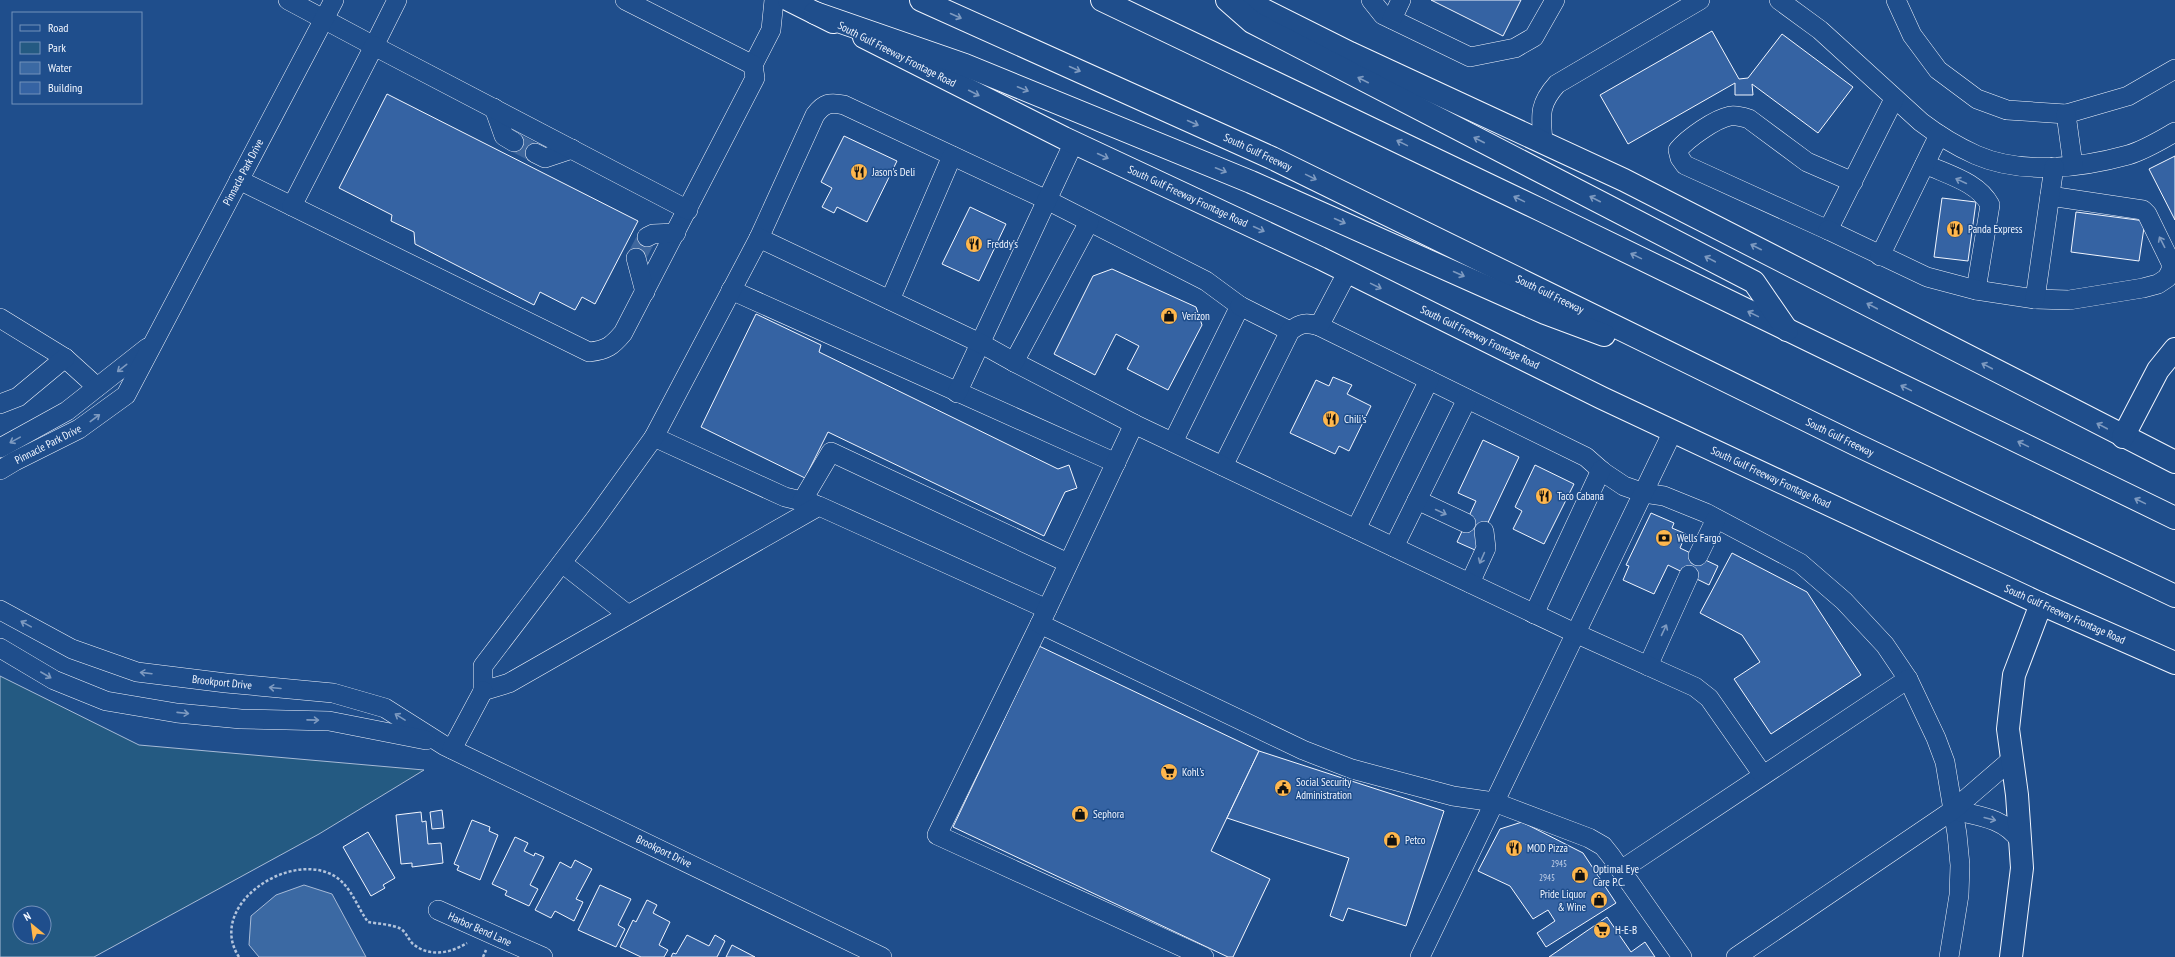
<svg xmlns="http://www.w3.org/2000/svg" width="2175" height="957" font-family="'PT Sans Narrow',sans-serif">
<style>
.green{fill:#245a82;stroke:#a8bbd7;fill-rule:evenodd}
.water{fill:#3b69a3;stroke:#a8bbd7}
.building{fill:#3563a3;stroke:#f2f6ff}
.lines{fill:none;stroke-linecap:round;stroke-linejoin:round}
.minor-tunnel{stroke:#3f679d;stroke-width:19;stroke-dasharray:19 10;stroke-linecap:butt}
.minor-casing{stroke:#f2f6ff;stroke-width:20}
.major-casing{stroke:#f2f6ff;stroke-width:24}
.highway-casing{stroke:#f2f6ff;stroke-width:24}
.path{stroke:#b3c4dc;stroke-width:2.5;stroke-dasharray:3 2;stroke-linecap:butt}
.minor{stroke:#1f4e8c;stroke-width:19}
.major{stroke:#1f4e8c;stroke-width:22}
.highway{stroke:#1f4e8c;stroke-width:22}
.oneway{stroke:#7e9ac0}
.labels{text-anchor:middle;stroke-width:3;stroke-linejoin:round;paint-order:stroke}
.number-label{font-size:9px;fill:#c3d1e8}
.street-label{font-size:11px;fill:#f2f6ff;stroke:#1f4e8c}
.poi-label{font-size:11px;fill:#f2f6ff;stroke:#1f4e8c;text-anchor:start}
</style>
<rect width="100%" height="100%" fill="#1f4e8c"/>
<path class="green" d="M 0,676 L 139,745 L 424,770 L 319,834 L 94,957 L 0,957 ZM 20,913 L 44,913 L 44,937 L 20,937 Z"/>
<path class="water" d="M 304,885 L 332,894 L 366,957 L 259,957 L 249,945 L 251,916 L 276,895 Z"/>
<g class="building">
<path d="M 1431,0 L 1521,0 L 1503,36 Z"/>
<path d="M 1712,31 L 1739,79 L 1748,78 L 1782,34 L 1853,87 L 1818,133 L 1752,84 L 1753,95 L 1735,95 L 1735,83 L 1628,144 L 1600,95 Z"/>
<path d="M 387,94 L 638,221 L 595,304 L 582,297 L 575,310 L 540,292 L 534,305 L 415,244 L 414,232 L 391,221 L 392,215 L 339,188 Z"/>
<path d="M 844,136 L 897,161 L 867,222 L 837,207 L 834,213 L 822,207 L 832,188 L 821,182 Z"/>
<path d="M 2175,156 L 2175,220 L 2149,169 Z"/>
<path d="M 1942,198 L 1976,202 L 1968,261 L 1934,257 Z"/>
<path d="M 970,207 L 1006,224 L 979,281 L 942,264 Z"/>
<path d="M 2076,212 L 2145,221 L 2139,261 L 2071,252 Z"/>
<path d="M 1112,269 L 1196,307 L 1202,325 L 1168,390 L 1127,369 L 1139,346 L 1116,334 L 1095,375 L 1054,354 L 1093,276 Z"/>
<path d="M 756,314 L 821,345 L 819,352 L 1058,469 L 1069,465 L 1077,488 L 1065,492 L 1044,536 L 828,432 L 805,478 L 701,427 Z"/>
<path d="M 1333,377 L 1352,385 L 1347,394 L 1371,406 L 1349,451 L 1339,446 L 1335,454 L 1290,433 L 1316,380 L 1329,386 Z"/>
<path d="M 1483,440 L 1519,457 L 1475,550 L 1457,542 L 1476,501 L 1458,493 Z"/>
<path d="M 1535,465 L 1574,484 L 1544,544 L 1513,529 L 1522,511 L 1515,507 Z"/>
<path d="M 1651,513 L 1674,523 L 1672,528 L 1686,534 L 1680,548 L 1718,566 L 1709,585 L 1668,565 L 1654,594 L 1623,580 L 1629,566 L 1626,565 Z"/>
<path d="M 1732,553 L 1807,592 L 1861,675 L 1771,734 L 1734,679 L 1760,662 L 1742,635 L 1700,613 Z"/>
<path d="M 1039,646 L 1259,751 L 1211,851 L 1270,879 L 1233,957 L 1228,957 L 953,827 Z"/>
<path d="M 1259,751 L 1444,811 L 1406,926 L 1348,908 L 1343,921 L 1330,916 L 1349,858 L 1227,818 Z"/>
<path d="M 442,810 L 444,828 L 432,829 L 430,812 Z"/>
<path d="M 421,812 L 422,822 L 426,821 L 428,844 L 441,843 L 443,863 L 412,867 L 412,863 L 401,864 L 396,815 Z"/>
<path d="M 472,820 L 490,827 L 489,831 L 498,835 L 480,880 L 457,870 L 459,866 L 454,864 Z"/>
<path d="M 1522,822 L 1583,853 L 1616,903 L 1546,947 L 1537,933 L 1555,921 L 1548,910 L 1533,919 L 1510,886 L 1478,871 L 1500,829 Z"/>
<path d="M 368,832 L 395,878 L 383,885 L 385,888 L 371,896 L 343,847 Z"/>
<path d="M 515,837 L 528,843 L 524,851 L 534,856 L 535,853 L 544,857 L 530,885 L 538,889 L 529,906 L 505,895 L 507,891 L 492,884 Z"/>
<path d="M 575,860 L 592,869 L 576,899 L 583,902 L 574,921 L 555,911 L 551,918 L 535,910 L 560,862 L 571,868 Z"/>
<path d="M 600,885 L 631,899 L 618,925 L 625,929 L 616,947 L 578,930 Z"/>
<path d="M 647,900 L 657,905 L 653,913 L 670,922 L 659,945 L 668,950 L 664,957 L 641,957 L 620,947 L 633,920 L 636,922 Z"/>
<path d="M 1607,917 L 1631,952 L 1645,942 L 1655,957 L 1549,957 Z"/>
<path d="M 687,935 L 709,946 L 715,935 L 725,941 L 717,957 L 671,957 L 673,953 L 676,954 Z"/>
<path d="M 732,945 L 755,957 L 726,957 Z"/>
</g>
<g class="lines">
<g class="minor-tunnel">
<path d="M 514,142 L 535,153"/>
<path d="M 636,258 L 647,237"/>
</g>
<g class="minor-casing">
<g id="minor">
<path d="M 288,0 L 374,46 L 397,0"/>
<path d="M 1371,0 L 1383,15 L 1470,57 L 1515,48 L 1534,37 L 1555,0"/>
<path d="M 1779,0 L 1820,30 L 1921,122 C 1938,135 1956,146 1976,155 C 2022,175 2081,168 2128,155 C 2145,150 2161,140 2175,132"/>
<path d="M 1896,0 L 1912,35 L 1938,70 L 1977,99 L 2007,110 L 2066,114 L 2128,96 L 2175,69"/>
<path d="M 1392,19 L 1401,0"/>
<path d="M 753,65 L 771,30 L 774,0"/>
<path d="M 494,108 L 504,136 L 514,142"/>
<path d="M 2066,114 L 2073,165"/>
<path d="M 1543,142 C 1541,116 1538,105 1557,84 L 1700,0"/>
<path d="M 535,153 L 545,158 L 572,149"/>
<path d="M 1925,164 C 1948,175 1978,182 1990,205 L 1976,290"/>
<path d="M 239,180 L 589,352 C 607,350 612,346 623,333 L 755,78 L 753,65 L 625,0"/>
<path d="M 1853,182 L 1807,162 L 1749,119 C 1743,117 1736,115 1730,116 C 1715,119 1688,138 1678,150 L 1680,158 L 1685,165 L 1828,230 L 1894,99"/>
<path d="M 292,206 L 374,46 L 688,210"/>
<path d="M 1828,230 L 1927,277 L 1976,290 L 2035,299 L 2069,300 L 2143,288 L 2158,284 L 2167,278 L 2171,270 L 2171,263 L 2147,214 L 2143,210 L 2050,196"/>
<path d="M 647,237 L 653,234 L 676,233"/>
<path d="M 759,238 L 815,115 C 824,103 830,102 844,105 L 1047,200 L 1206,281 L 1240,306 L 1173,442"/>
<path d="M 1880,256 L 1939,135"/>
<path d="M 636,258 L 645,292"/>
<path d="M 731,290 L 1116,463"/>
<path d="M 2035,299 L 2054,167"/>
<path d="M 890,300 L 952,156"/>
<path d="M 1240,306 L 1290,331"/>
<path d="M 0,318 L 65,358 L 97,387"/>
<path d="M 1319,326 L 1586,457 L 1603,472 L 1624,486 L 1644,493 L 1664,496 L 1706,513 L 1800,563 L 1844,601 L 1885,645 L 1908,679 L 1936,738 L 1945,762 L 1957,834 L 1960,865 L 1959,895 L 1949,957"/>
<path d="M 1014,362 L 1134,424"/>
<path d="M 957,393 L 1074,142"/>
<path d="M 0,404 L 18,397 L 65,358"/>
<path d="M 654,437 L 785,497 L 814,504"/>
<path d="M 0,448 L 67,411 L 147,348"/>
<path d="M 1223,466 L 1290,331 C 1301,323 1306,322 1319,326 L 1348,271"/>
<path d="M 0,470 L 15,461 L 79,429 L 126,395 L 334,0"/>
<path d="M 1417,500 L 1466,523"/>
<path d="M 802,501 L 831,452 L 1068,563"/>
<path d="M 1356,529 L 1429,380"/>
<path d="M 1394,547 L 1467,399"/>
<path d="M 1698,556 L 1716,519"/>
<path d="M 562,563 L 627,614"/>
<path d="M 1470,583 L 1486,548 L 1484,531"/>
<path d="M 1047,609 L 819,506 L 509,683 L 483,691 L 483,666 L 595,519 L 654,437 L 759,238 L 980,343 L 1014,362 L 1089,222"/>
<path d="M 0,610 L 72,649 L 137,672 L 226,683 L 333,693 L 385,708 L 445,746 L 882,957"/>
<path d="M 1534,614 L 1601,470"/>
<path d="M 1040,624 L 937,835 L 1204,957"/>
<path d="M 0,648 L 54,680 L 106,701 L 177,713 L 241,719 L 329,721 L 426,740"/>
<path d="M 1648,666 L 1689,575"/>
<path d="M 452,749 L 483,691"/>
<path d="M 1953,810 C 1978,816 2005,818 2020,841"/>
<path d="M 1621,870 L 1908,679"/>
<path d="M 438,910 L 543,957"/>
<path d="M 1420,957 L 1673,431"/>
<path d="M 1682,957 L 1611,856 L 1603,846 L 1589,838 L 1494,802 L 1453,796 L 1352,769 L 1303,750 L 1040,624 L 1134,424 L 1575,633 L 1695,687 L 1709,698 L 1763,775"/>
<path d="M 1736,957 L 1953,810 L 2011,760"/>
</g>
</g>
<g class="major-casing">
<g id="major">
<path d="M 789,0 L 833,22"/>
<path d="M 1244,0 L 1350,53 L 1624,180 L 2175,462"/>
<path d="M 864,37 L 1064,138 L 1320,258 L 1602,398 L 2041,604 L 2175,663"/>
<path d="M 2123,437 L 2158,370 L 2175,349"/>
<path d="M 2011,957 L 2022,868 L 2017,795 L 2008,729 L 2014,675 L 2041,604"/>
</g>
</g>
<g class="highway-casing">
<g id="highway">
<path d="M 921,0 L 1272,158 L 1857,445 L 2175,596"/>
<path d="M 1102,0 L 1541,210 L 2175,518"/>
<path d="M 1227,0 L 1252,22 L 1754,282 L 1787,330"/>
<path d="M 815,13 L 965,65 L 1251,182 L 1545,313 L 1604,335"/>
</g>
</g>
<g class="path">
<path d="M 239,957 C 205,905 292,848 336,877 C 352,888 357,907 368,922 C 378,924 392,924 401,929 C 406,932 408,939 413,944 C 429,957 449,954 467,943"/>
<path d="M 483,957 L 486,950"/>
</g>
<use href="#minor" class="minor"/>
<use href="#major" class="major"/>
<use href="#highway" class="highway"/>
</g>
<defs><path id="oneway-shaft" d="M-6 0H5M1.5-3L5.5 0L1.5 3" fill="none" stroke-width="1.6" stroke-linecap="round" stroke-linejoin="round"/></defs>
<g class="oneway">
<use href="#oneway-shaft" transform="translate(956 16) rotate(24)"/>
<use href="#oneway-shaft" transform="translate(1075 69) rotate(24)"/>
<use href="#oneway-shaft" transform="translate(1363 80) rotate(-153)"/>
<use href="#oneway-shaft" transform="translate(1023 89) rotate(22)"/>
<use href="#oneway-shaft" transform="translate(974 93) rotate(27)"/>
<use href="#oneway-shaft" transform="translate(1193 123) rotate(24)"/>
<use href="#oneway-shaft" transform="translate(1479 140) rotate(-153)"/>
<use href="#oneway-shaft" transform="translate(1402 143) rotate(-154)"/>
<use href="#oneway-shaft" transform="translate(1103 156) rotate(25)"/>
<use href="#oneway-shaft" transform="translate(1221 170) rotate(22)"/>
<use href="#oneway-shaft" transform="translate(1311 177) rotate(26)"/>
<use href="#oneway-shaft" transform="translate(1961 181) rotate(-155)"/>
<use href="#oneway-shaft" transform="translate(1519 199) rotate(-154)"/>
<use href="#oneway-shaft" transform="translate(1595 199) rotate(-153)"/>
<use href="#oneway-shaft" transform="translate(1340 221) rotate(24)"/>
<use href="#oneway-shaft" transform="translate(1259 229) rotate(25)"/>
<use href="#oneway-shaft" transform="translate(2162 242) rotate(-117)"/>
<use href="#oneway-shaft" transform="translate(1756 247) rotate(-153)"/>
<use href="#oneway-shaft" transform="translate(1636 256) rotate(-154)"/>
<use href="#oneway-shaft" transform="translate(1710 259) rotate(-152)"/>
<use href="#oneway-shaft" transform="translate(1459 274) rotate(24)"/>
<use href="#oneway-shaft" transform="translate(1376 286) rotate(26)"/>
<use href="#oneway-shaft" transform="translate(1872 306) rotate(-152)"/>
<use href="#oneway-shaft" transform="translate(1753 314) rotate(-154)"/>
<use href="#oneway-shaft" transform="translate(1987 366) rotate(-152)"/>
<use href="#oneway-shaft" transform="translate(122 368) rotate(142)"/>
<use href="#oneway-shaft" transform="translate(1906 388) rotate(-154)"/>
<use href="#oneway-shaft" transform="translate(95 418) rotate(-37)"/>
<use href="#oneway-shaft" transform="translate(2102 426) rotate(-152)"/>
<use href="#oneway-shaft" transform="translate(15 440) rotate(151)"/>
<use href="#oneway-shaft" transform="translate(2023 444) rotate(-154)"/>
<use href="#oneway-shaft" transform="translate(2140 501) rotate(-154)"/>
<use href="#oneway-shaft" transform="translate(1441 512) rotate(25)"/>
<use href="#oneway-shaft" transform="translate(1482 558) rotate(114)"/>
<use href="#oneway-shaft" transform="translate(26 624) rotate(-151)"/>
<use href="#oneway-shaft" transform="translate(1664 630) rotate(-65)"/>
<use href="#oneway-shaft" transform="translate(146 673) rotate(-173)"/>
<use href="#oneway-shaft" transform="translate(46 675) rotate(30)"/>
<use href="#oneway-shaft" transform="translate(275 688) rotate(-175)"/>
<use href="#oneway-shaft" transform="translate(183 713) rotate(6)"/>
<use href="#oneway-shaft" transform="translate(400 717) rotate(-148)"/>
<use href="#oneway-shaft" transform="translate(313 720) rotate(1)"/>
<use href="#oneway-shaft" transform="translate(1990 819) rotate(14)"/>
</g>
<defs>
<g id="restaurant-disc" transform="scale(0.9)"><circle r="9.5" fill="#ffb74d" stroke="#1f4e8c"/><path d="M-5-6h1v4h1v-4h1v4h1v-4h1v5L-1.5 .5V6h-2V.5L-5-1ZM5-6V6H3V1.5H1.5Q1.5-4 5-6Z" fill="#111"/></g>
<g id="shop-disc" transform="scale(0.9)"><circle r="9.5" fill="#ffb74d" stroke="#1f4e8c"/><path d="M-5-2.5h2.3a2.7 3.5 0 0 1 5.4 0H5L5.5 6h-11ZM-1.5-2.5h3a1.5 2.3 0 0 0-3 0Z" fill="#111"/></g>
<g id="bank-disc" transform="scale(0.9)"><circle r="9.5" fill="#ffb74d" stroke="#1f4e8c"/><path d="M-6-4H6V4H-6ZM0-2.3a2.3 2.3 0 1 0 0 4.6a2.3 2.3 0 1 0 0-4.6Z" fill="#111"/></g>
<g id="supermarket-disc" transform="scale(0.9)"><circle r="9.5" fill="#ffb74d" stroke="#1f4e8c"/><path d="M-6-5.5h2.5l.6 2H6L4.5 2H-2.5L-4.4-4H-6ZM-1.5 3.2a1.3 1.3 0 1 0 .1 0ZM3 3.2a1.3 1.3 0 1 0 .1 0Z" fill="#111"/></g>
<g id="civic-disc" transform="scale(0.9)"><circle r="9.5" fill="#ffb74d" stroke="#1f4e8c"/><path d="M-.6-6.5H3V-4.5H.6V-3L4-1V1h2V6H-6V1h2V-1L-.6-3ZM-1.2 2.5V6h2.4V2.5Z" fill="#111"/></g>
</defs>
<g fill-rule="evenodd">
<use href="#restaurant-disc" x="859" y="172"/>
<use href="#restaurant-disc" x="1955" y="229"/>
<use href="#restaurant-disc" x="974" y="244"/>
<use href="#shop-disc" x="1169" y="316"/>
<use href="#restaurant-disc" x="1331" y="419"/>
<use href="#restaurant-disc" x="1544" y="496"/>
<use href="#bank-disc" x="1664" y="538"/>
<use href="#supermarket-disc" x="1169" y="772"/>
<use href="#civic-disc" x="1283" y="788"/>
<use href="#shop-disc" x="1080" y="814"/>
<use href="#shop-disc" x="1392" y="840"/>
<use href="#restaurant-disc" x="1514" y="848"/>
<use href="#shop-disc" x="1580" y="875"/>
<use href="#shop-disc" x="1599" y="900"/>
<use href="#supermarket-disc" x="1602" y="930"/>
</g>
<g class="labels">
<g class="number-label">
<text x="1559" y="867">2945</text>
<text x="1547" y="881">2945</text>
</g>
<g class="street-label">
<text transform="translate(897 54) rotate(27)" y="4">South Gulf Freeway Frontage Road</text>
<text transform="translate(1258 152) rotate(25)" y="4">South Gulf Freeway</text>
<text transform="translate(243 172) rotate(-62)" y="4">Pinnacle Park Drive</text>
<text transform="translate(1188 196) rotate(25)" y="4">South Gulf Freeway Frontage Road</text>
<text transform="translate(1550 294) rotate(26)" y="4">South Gulf Freeway</text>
<text transform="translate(1480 337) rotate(26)" y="4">South Gulf Freeway Frontage Road</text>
<text transform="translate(1840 437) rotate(26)" y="4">South Gulf Freeway</text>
<text transform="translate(48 444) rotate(-27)" y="4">Pinnacle Park Drive</text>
<text transform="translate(1771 477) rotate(25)" y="4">South Gulf Freeway Frontage Road</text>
<text transform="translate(2065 614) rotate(24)" y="4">South Gulf Freeway Frontage Road</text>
<text transform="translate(222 682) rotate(6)" y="4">Brookport Drive</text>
<text transform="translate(664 851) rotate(26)" y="4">Brookport Drive</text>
<text transform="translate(480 929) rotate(24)" y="4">Harbor Bend Lane</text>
</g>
<g class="poi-label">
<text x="872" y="176">Jason's Deli</text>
<text x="1968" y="233">Panda Express</text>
<text x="987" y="248">Freddy's</text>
<text x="1182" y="320">Verizon</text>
<text x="1344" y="423">Chili's</text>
<text x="1557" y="500">Taco Cabana</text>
<text x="1677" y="542">Wells Fargo</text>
<text x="1182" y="776">Kohl's</text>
<text x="1296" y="786">Social Security<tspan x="1296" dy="13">Administration</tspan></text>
<text x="1093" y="818">Sephora</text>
<text x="1405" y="844">Petco</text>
<text x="1527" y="852">MOD Pizza</text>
<text x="1593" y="873">Optimal Eye<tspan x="1593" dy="13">Care P.C.</tspan></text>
<text x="1586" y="898" text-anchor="end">Pride Liquor<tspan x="1586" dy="13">&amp; Wine</tspan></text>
<text x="1615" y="934">H-E-B</text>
</g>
</g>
<rect x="12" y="12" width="130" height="92" fill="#1f4e8c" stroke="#7391ba"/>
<rect x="20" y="25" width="20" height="6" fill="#1f4e8c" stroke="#7391ba"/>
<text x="48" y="32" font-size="12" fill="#f2f6ff">Road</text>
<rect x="20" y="42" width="20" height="12" fill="#245a82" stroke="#7391ba"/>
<text x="48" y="52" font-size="12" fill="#f2f6ff">Park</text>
<rect x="20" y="62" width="20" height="12" fill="#3b69a3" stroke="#7391ba"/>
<text x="48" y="72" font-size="12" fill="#f2f6ff">Water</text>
<rect x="20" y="82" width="20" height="12" fill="#3563a3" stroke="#7391ba"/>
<text x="48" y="92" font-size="12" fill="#f2f6ff">Building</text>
<g transform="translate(32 925) rotate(331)"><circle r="19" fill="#1f4e8c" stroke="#7391ba"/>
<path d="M0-3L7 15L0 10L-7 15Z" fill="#ffb74d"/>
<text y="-6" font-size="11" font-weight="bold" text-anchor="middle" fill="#f2f6ff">N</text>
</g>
</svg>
